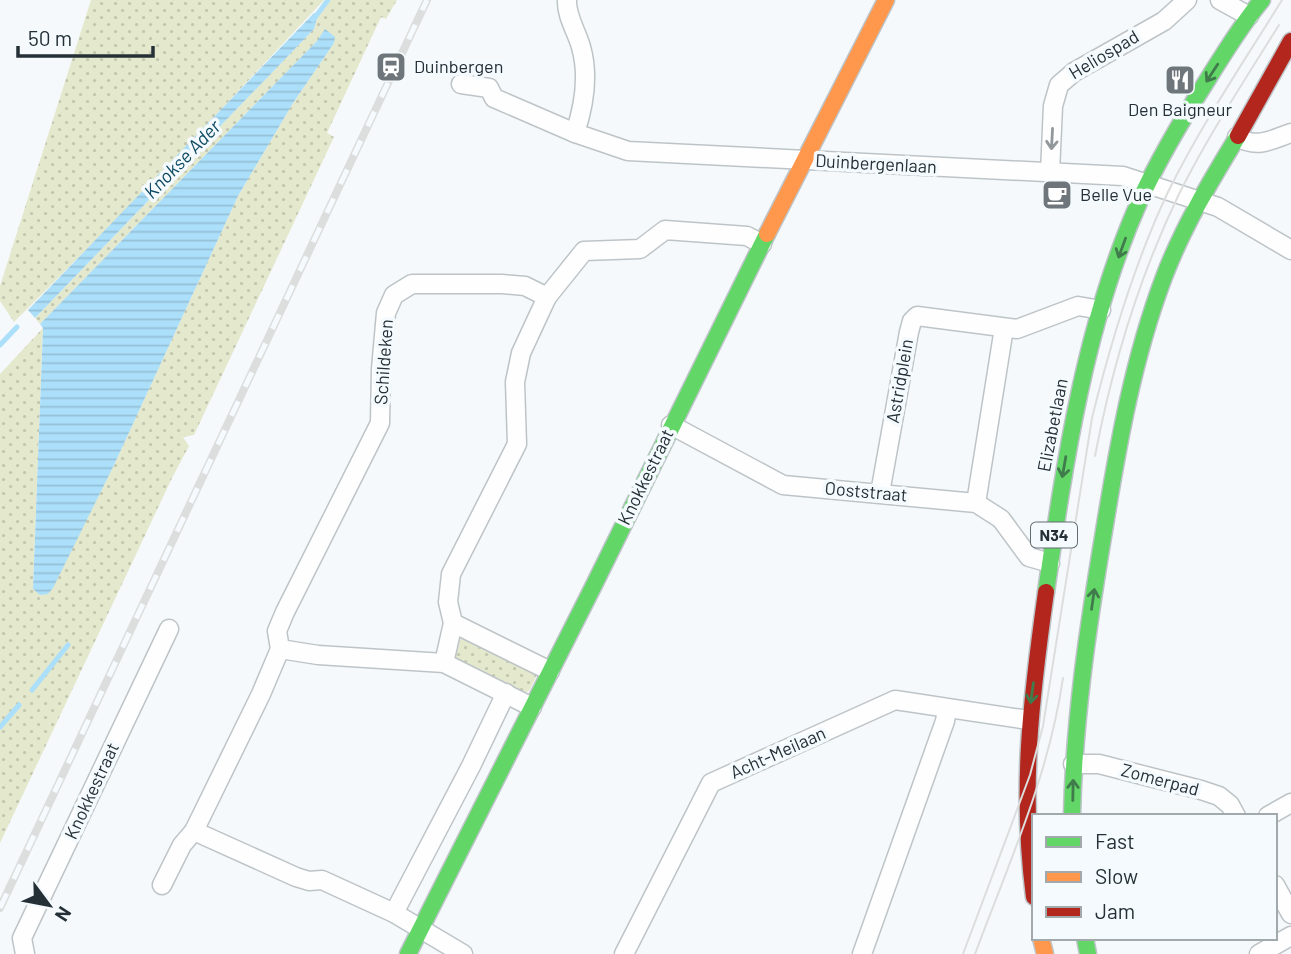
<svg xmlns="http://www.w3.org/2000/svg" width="1291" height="954" font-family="Barlow,sans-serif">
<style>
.grass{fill:url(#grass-dots)}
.water{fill:url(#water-rules)}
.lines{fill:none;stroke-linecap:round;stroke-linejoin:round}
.stream{stroke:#acdffa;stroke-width:5}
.street-casing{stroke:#bdc4c8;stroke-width:21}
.fast-casing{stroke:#bdc4c8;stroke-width:19}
.slow-casing{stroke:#bdc4c8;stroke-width:19}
.jam-casing{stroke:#bdc4c8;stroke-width:19}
.street{stroke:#fefefe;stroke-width:18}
.fast{stroke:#63d668;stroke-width:16}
.slow{stroke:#ff974d;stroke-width:16}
.jam{stroke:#b3261e;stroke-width:16}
.tram{stroke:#dcdddd;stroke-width:2}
.rail-casing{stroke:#dcdddd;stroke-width:8}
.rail{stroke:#f4fafd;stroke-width:5;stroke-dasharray:16;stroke-linecap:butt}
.oneway{stroke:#407b4c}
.oneway2{stroke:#91979a}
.labels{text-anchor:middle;stroke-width:7;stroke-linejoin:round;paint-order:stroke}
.shield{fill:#f4fafd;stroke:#626d72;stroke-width:2}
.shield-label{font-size:16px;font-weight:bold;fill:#243036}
.street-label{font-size:18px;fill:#243036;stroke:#f4fafd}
.poi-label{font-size:18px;fill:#243036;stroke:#f4fafd;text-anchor:start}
.water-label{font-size:19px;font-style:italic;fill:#0d4962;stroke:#f4fafd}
</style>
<defs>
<pattern id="grass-dots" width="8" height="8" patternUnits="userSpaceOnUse" patternTransform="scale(1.75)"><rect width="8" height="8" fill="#e4e8cc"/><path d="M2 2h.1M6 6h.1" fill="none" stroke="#c3c7b0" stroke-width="1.8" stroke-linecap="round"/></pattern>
<pattern id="water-rules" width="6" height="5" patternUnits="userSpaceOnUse" patternTransform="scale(1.75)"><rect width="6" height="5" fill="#acdffa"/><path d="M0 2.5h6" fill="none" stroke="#94c0d7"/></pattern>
</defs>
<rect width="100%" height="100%" fill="#f6f9fb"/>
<g class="grass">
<path d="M 91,0 L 324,0 L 135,201 L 14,322 L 0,301 L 0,286 Z"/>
<path d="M 331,0 L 397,0 L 386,19 L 381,17 L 327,133 L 334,137 L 194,435 L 183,437 L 189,446 L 172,478 L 0,843 L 0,374 L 43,328 L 33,588 L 48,594 L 114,465 L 238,196 L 293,103 L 334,43 L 325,30 L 317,41 L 40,324 L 35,318 L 314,29 L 317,18 Z"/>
<path d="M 462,636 L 534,669 L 537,675 L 529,691 L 523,693 L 454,659 L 453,654 Z"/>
</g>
<g class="water">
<path d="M 314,13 L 317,18 L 314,29 L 35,318 L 28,310 Z"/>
<path d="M 325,29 L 335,37 L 334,43 L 293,103 L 238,196 L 114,465 L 53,588 L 48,594 L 40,595 L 33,589 L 43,328 L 40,324 L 317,41 Z"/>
</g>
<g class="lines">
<g class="stream">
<path d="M 313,20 L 328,0"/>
<path d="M 0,345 L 17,327"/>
<path d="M 32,690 L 68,645"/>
<path d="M 0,727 L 19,705"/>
</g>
<g class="street-casing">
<g id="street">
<path d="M 567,0 C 566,16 577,32 581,47 C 589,75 584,106 575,133"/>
<path d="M 1220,0 L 1249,16"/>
<path d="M 461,84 L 489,88 L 494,98 L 575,133 L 628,151 L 1123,176 L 1218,207 L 1291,250"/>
<path d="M 1237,137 C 1258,149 1270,140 1291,133"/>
<path d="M 1050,172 L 1053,106 L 1059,85 L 1074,72 L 1164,21 L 1187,0"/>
<path d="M 547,297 L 521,353 L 515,382 L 517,444 L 451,574 L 448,602 L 453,623 L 550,671"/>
<path d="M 671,425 L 783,485 L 976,503 L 1001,519 L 1029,557 L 1050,563"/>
<path d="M 880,493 L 909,332 L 912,321 L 917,316 L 1017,329 L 1078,306 L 1101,310"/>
<path d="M 976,503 L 1004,328"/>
<path d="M 280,649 L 277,631 L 285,612 L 380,423 L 381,369 L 386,313 L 394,295 L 412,284 L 502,284 L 525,286 L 547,297 L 584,251 L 640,249 L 665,230 L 747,236 L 762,244"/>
<path d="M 444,663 L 453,623"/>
<path d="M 1073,764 L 1099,764 L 1201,790 L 1219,796 L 1230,805 L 1236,816"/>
<path d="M 1268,816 L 1291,803"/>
<path d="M 194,831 L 296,877 L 309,881 L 322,880 L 394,913 L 463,954"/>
<path d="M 162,885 L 182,845 L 194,831 L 261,694 L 280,649 L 318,655 L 444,663 L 532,707"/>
<path d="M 1275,885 L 1291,914"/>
<path d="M 394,913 L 471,766 L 506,693"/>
<path d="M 25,954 L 22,938 L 169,629"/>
<path d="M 624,954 L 711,783 L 895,700 L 1028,720"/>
<path d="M 862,954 L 945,721 L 947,709"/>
<path d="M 1259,954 L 1291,936"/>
</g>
</g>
<g class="fast-casing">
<g id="fast">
<path d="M 1046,592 C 1065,460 1085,323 1140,200 C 1159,158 1183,118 1208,79 C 1225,52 1241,25 1262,0"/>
<path d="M 1072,816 C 1074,720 1088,626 1104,531 C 1118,445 1133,359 1164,277 C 1183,227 1210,182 1238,136"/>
<path d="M 1085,938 L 1088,954"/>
<path d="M 408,954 L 593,587 L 767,234"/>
</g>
</g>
<g class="slow-casing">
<g id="slow">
<path d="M 767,234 L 886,0"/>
<path d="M 1041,938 L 1045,954"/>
</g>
</g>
<g class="jam-casing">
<g id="jam">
<path d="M 1238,136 L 1291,41"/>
<path d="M 1034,897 C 1020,790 1031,698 1046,592"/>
</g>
</g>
<use href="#street" class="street"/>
<use href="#fast" class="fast"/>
<use href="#slow" class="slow"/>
<use href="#jam" class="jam"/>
<g class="tram">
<path d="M 1095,456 C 1112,367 1139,277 1179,194 C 1208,136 1244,81 1279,25"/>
<path d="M 963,954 L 1030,775 L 1043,726 L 1092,418 C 1111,341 1134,264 1168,192 C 1201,125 1243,63 1282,0"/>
<path d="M 975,954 C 1009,863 1049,775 1063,678"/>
</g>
<g class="rail-casing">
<path id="rail" d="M 0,908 L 427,0"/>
</g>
<use href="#rail" class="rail"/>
</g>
<defs><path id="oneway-shaft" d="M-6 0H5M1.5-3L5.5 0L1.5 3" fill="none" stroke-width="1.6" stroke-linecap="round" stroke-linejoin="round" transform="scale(1.75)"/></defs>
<g class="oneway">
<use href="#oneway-shaft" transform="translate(1212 73) rotate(123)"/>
<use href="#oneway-shaft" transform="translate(1122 248) rotate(110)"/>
<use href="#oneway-shaft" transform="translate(1064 467) rotate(100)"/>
<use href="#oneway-shaft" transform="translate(1093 599) rotate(-82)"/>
<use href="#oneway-shaft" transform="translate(1032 693) rotate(98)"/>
<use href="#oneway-shaft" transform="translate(1073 790) rotate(-89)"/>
</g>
<use class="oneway2" href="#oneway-shaft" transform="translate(1052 139) rotate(93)"/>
<defs>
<g id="station-square" transform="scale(1.575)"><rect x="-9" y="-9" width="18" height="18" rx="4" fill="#6e767b" stroke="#f4fafd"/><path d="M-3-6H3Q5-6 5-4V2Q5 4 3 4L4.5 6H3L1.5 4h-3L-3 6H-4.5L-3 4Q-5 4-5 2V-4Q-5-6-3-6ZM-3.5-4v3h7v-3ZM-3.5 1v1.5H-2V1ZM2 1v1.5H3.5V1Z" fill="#fff"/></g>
<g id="restaurant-square" transform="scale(1.575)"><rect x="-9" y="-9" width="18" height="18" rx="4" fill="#6e767b" stroke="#f4fafd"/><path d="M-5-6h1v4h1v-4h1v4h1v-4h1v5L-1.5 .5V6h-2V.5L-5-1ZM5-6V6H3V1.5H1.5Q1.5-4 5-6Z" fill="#fff"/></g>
<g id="cafe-square" transform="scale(1.575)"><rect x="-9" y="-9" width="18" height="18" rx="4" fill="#6e767b" stroke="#f4fafd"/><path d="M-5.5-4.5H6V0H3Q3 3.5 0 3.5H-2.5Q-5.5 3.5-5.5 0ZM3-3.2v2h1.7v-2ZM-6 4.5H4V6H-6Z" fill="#fff"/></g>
</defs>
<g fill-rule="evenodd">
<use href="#station-square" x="391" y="67"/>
<use href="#restaurant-square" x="1180" y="80"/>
<use href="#cafe-square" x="1057" y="195"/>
</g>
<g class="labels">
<rect class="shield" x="1031" y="522.5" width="46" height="25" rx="5"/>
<g class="shield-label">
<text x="1054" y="541">N34</text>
</g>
<g class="street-label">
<text transform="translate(1104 55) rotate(-31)" y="6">Heliospad</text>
<text transform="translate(876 164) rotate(3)" y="6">Duinbergenlaan</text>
<text transform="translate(384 362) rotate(-86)" y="6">Schildeken</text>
<text transform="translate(900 381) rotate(-80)" y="6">Astridplein</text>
<text transform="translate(1053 425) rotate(-79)" y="6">Elizabetlaan</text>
<text transform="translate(646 477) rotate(-64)" y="6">Knokkestraat</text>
<text transform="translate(866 492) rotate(5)" y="6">Ooststraat</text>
<text transform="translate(778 753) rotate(-24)" y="6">Acht-Meilaan</text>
<text transform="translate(1160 780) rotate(15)" y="6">Zomerpad</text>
<text transform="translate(92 791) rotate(-65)" y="6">Knokkestraat</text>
</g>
<g class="poi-label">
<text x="414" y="73">Duinbergen</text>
<text x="1180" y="116" text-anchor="middle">Den Baigneur</text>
<text x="1080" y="201">Belle Vue</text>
</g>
<g class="water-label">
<text transform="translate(182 159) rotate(-46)" y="7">Knokse Ader</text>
</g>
</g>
<rect x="1032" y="814" width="245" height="126" fill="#f4fafd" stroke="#a1a9ad" stroke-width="2"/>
<rect x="1046" y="837" width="35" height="10" fill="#63d668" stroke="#a1a9ad" stroke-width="2"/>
<text x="1095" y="849" font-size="21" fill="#243036">Fast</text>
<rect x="1046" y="872" width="35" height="10" fill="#ff974d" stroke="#a1a9ad" stroke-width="2"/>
<text x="1095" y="884" font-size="21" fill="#243036">Slow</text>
<rect x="1046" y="907" width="35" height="10" fill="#b3261e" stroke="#a1a9ad" stroke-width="2"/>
<text x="1095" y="919" font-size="21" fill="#243036">Jam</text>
<g transform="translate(49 905) rotate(122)" stroke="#f4fafd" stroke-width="5" paint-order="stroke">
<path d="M0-5L12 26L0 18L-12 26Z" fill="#243036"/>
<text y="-10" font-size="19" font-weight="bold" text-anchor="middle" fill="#243036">N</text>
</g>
<path d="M18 46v10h135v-10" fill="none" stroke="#243036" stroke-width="3.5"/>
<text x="28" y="46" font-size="21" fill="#243036" stroke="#f4fafd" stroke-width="5" paint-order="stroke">50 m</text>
</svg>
